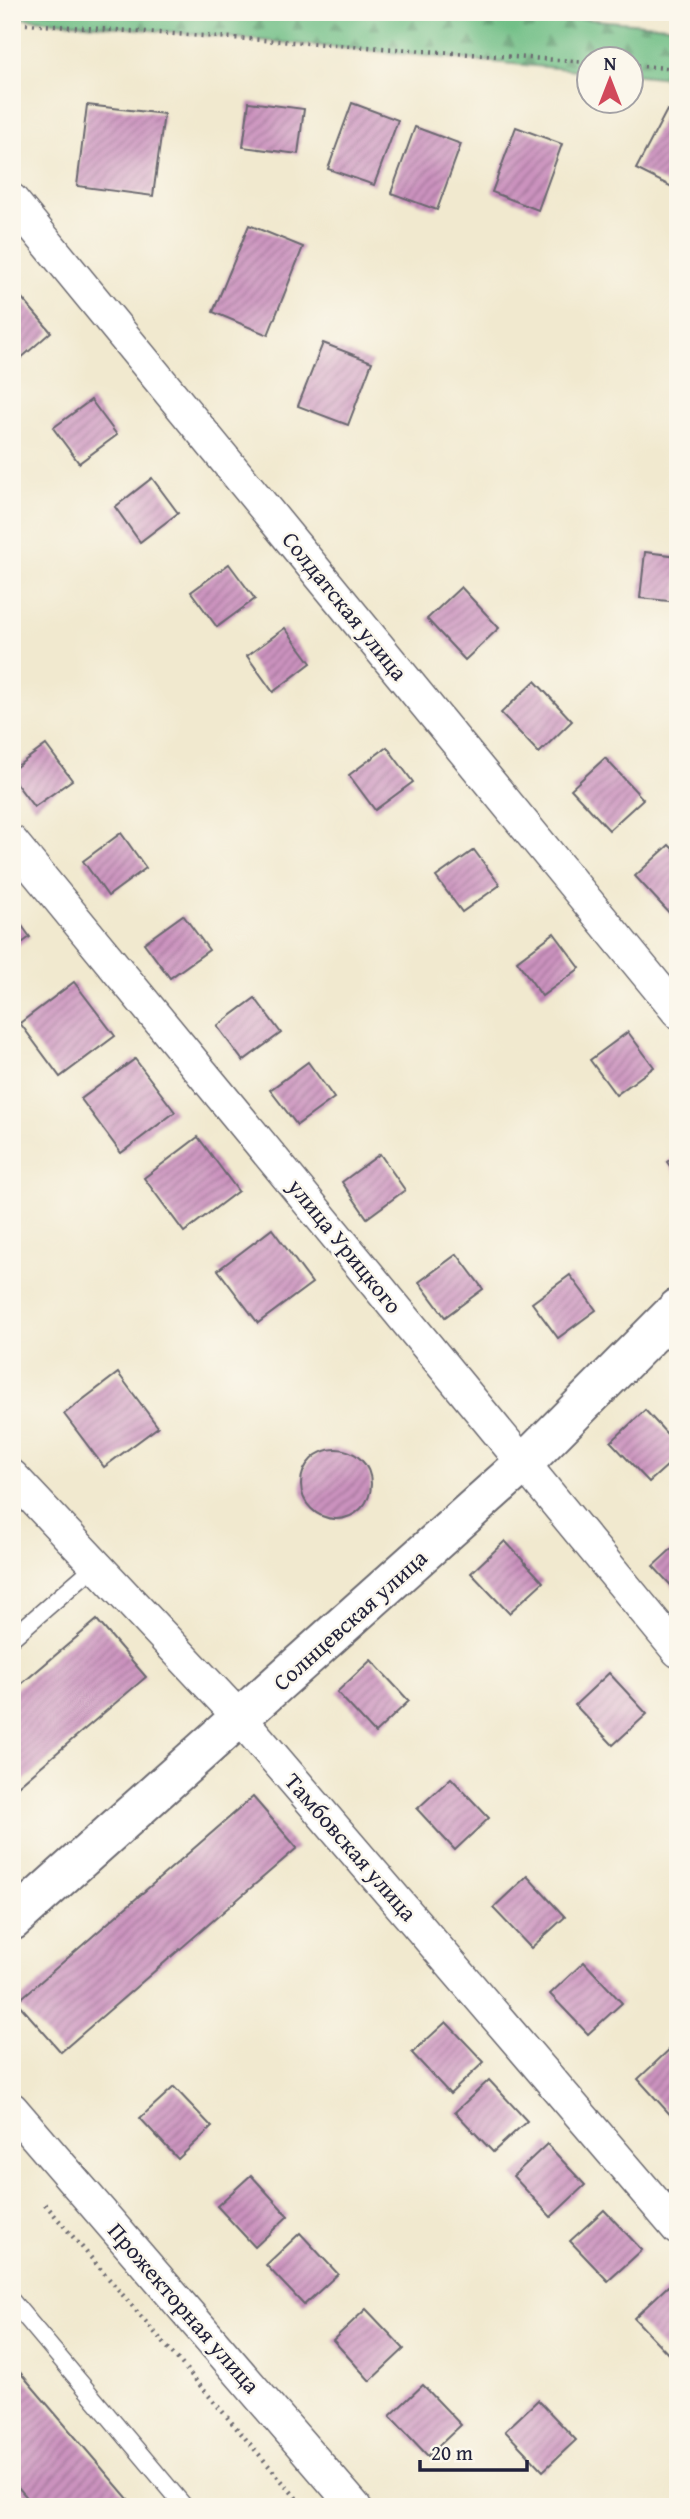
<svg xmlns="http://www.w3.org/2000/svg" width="690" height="2519" font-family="'Gentium Book Plus',serif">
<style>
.forest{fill:url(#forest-firs);stroke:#4a7061;stroke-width:2}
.building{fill:url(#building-hatch)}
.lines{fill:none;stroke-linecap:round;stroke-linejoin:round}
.lane-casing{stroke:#6a686f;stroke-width:19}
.street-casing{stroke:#6a686f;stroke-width:35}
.secondary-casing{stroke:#6a686f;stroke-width:42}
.path{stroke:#6a686f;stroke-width:4.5;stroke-dasharray:2 5;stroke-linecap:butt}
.lane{stroke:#fff;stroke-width:16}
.street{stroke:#fff;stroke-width:32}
.secondary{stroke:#fff;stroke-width:38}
.labels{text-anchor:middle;stroke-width:5;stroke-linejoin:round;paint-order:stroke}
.street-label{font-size:23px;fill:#22223b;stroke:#fbf7ec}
</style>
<defs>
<pattern id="forest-firs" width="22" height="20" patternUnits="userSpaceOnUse" patternTransform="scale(1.75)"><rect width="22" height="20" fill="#72bf87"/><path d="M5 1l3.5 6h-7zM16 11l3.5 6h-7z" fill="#5d9b70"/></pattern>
<pattern id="building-hatch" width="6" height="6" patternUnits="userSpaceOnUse" patternTransform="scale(1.75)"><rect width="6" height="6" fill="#cb92be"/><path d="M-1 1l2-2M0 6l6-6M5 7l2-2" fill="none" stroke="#a4779c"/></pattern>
</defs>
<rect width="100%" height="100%" fill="#fbf7ec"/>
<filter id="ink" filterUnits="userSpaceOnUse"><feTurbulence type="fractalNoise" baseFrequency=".0143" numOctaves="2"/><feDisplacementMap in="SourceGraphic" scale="14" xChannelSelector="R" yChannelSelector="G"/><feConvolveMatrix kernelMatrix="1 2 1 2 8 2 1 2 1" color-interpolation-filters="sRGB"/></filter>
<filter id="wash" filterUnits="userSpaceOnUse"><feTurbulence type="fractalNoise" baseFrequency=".00686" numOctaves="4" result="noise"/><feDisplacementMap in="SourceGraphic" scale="28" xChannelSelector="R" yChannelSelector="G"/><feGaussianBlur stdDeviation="1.57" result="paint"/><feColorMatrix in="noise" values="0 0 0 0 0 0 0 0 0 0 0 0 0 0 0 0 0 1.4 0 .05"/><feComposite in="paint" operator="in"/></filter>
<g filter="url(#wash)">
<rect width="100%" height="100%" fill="#f1e9cf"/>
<path class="forest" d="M 12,12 L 502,12 L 678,27 L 678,79 L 631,74 L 630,60 L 588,60 L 588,71 L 12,17 Z"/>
<g id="blocks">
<g class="building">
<path d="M 249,102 L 304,109 L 298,154 L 243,147 Z"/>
<path d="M 352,103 L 398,120 L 374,185 L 328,169 Z"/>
<path d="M 87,105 L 164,114 L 153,196 L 77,186 Z"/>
<path d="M 667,110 L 678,115 L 678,190 L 636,169 Z"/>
<path d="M 415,127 L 461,144 L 437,210 L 391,193 Z"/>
<path d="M 516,127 L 562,144 L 538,210 L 492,192 Z"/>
<path d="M 249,225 L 303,247 L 268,335 L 213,312 Z"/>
<path d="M 21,297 L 51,332 L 12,366 L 12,304 Z"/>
<path d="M 323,343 L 372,362 L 348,425 L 298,406 Z"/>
<path d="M 91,400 L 117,435 L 79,463 L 53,428 Z"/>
<path d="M 152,478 L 178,513 L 140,542 L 115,507 Z"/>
<path d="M 645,552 L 678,556 L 678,602 L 640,598 Z"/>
<path d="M 229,564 L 255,599 L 217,627 L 191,592 Z"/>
<path d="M 461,587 L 499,628 L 465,660 L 427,619 Z"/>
<path d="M 285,628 L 311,663 L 273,692 L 247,656 Z"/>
<path d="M 535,681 L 572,721 L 539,753 L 501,713 Z"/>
<path d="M 46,745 L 72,780 L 34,807 L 12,778 L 12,770 Z"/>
<path d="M 387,747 L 413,782 L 375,810 L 349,775 Z"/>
<path d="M 605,758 L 643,799 L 609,830 L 571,789 Z"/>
<path d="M 121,833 L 146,868 L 108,896 L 83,861 Z"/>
<path d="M 669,845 L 678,854 L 678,912 L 673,917 L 635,876 Z"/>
<path d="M 474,850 L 500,885 L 462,912 L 436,877 Z"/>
<path d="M 12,912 L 30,937 L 12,950 Z"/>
<path d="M 183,915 L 209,950 L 170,978 L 144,943 Z"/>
<path d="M 554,933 L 580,968 L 542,996 L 517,961 Z"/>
<path d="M 74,982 L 115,1036 L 60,1077 L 20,1023 Z"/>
<path d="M 255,998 L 281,1033 L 243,1061 L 217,1026 Z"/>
<path d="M 628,1032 L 654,1067 L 616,1095 L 590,1060 Z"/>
<path d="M 135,1059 L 175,1112 L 121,1153 L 81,1099 Z"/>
<path d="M 308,1062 L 334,1098 L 297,1125 L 270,1090 Z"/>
<path d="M 198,1137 L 238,1191 L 184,1232 L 144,1178 Z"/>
<path d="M 678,1153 L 678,1177 L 667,1162 Z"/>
<path d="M 380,1154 L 405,1190 L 367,1218 L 342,1182 Z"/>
<path d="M 272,1229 L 312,1283 L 258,1323 L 218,1270 Z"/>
<path d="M 457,1254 L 483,1289 L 445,1317 L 419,1282 Z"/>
<path d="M 570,1275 L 596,1310 L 558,1338 L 532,1303 Z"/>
<path d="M 118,1373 L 158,1427 L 104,1467 L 64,1414 Z"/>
<path d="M 645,1410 L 678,1446 L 678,1456 L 649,1482 L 611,1442 Z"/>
<circle cx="336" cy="1484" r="35"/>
<path d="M 505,1541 L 543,1582 L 509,1613 L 471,1573 Z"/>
<path d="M 678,1543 L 678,1593 L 653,1566 Z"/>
<path d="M 97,1620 L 146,1677 L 12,1791 L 12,1692 Z"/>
<path d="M 371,1660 L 409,1701 L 375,1733 L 337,1692 Z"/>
<path d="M 609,1673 L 647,1714 L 613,1745 L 575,1705 Z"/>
<path d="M 451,1778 L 489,1818 L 455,1850 L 417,1809 Z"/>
<path d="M 253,1797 L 297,1848 L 61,2052 L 17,2002 Z"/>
<path d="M 527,1876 L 565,1917 L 531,1948 L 493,1908 Z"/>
<path d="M 584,1962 L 622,2003 L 588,2034 L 550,1994 Z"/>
<path d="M 446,2022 L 484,2062 L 450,2094 L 412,2053 Z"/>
<path d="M 671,2048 L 678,2055 L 675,2120 L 638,2079 Z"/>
<path d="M 489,2080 L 527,2121 L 493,2152 L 455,2112 Z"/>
<path d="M 174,2087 L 212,2127 L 178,2159 L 140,2118 Z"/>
<path d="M 547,2144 L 585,2185 L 551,2217 L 513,2176 Z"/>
<path d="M 251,2175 L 288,2216 L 255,2247 L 217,2206 Z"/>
<path d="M 604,2210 L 642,2250 L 608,2281 L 570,2241 Z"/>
<path d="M 300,2233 L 338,2274 L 304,2305 L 266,2265 Z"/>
<path d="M 668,2286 L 678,2297 L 678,2352 L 672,2358 L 634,2318 Z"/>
<path d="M 366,2309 L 404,2349 L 370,2381 L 333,2340 Z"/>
<path d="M 12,2363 L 135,2507 L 35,2507 L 12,2480 Z"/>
<path d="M 423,2385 L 461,2425 L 428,2456 L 390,2416 Z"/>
<path d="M 538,2400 L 576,2440 L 543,2471 L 505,2431 Z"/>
</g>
</g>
</g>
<g filter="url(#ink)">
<use href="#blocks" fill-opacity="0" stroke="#6a686f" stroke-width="2"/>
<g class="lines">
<g class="lane-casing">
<g id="lane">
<path d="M 12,1638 L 97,1564"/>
<path d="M 12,2301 L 185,2507"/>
</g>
</g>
<g class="street-casing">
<g id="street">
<path d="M 12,200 L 678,1012"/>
<path d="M 12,842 L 678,1651"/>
<path d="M 12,1476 L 241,1719 L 678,2229"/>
<path d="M 12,2109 L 355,2507"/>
</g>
</g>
<g class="secondary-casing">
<path id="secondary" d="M 12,1921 L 524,1463 L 678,1308"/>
</g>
<g class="path">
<path d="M 12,23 L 588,62"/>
<path d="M 630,65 L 678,69"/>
<path d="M 45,2204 L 304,2507"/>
</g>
<use href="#lane" class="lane"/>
<use href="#street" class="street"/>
<use href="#secondary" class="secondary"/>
</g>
</g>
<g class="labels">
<g class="street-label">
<text transform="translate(345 606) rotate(51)" y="8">Солдатская улица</text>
<text transform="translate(345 1246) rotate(51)" y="8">улица Урицкого</text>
<text transform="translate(350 1620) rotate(-42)" y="8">Солнцевская улица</text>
<text transform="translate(351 1847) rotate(49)" y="8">Тамбовская улица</text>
<text transform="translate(184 2308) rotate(49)" y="8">Прожекторная улица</text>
</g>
</g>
<rect width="690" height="2519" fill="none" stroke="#fbf7ec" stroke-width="42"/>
<g transform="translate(610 80)"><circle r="33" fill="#fbf7ec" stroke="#a4a2a5" stroke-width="2"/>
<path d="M0-5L12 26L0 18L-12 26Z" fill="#d1495b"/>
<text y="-10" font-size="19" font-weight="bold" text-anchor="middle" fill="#22223b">N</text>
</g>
<path d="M420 2460v10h107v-10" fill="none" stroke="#22223b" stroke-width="3.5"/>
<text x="431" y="2460" font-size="21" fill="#22223b" stroke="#fbf7ec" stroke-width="5" paint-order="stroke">20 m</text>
</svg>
